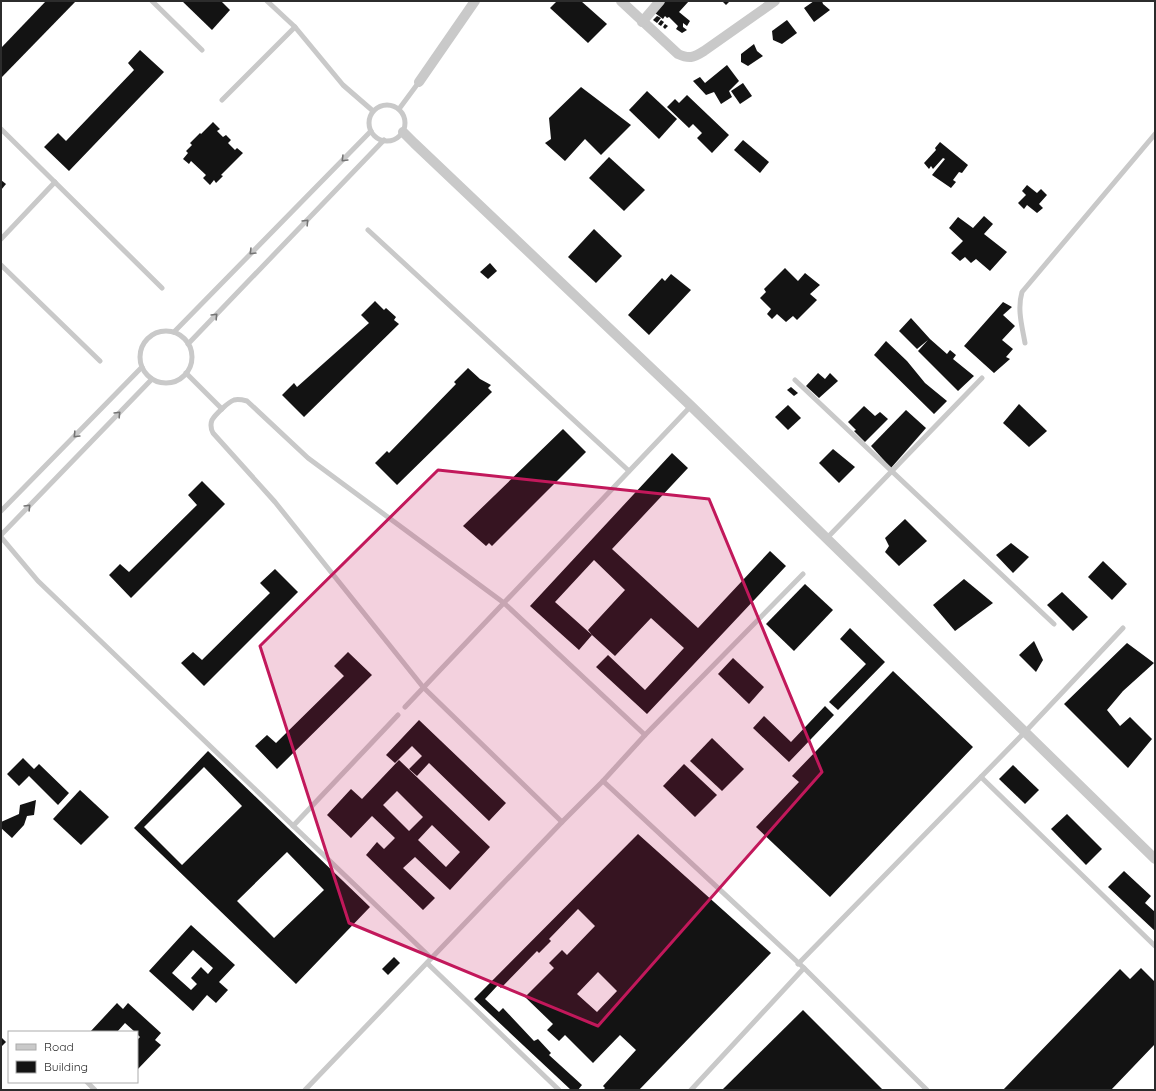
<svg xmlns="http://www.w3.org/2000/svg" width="1156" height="1091" font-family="Quicksand,sans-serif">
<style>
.building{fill:#131313;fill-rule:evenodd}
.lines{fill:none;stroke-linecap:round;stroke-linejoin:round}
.lane{stroke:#c9c9c9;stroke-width:5}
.street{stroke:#c9c9c9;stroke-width:10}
.oneway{stroke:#737373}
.marked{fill:#c2185b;fill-opacity:0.2;stroke:#c2185b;stroke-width:3;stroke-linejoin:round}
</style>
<rect width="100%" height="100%" fill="#fff"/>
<g class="building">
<path d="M 46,1 L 76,1 L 1,78 L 1,48 Z"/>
<path d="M 182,1 L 221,1 L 230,10 L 212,30 Z"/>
<path d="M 557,1 L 581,1 L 607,24 L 588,43 L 550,8 Z"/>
<path d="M 664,1 L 689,1 L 679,12 L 690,21 L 687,26 L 683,23 L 683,27 L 687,30 L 682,33 L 676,29 L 678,26 L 669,17 L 667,18 L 665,16 L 663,19 L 655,13 Z"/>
<path d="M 722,1 L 730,1 L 726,5 Z"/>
<path d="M 814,1 L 822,1 L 823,4 L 830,10 L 814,22 L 804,8 Z"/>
<path d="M 657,16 L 661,18 L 657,23 L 653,20 Z"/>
<path d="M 661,20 L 664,22 L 661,26 L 658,24 Z"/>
<path d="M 787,20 L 797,33 L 782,44 L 773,40 L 772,31 Z"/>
<path d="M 665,24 L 668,26 L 665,29 L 663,27 Z"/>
<path d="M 754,44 L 757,51 L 763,56 L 748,66 L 741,62 L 741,54 Z"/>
<path d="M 140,50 L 164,72 L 69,171 L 44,147 L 58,133 L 66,141 L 134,70 L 128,63 Z"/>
<path d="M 727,65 L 739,81 L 729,91 L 732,97 L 721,104 L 714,92 L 706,95 L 693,81 L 700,77 L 705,83 Z"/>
<path d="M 743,83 L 752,96 L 740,104 L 731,91 Z"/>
<path d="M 581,87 L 631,125 L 601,155 L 585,139 L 565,161 L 545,143 L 551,139 L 549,118 Z"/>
<path d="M 647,91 L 677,119 L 659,139 L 629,110 Z"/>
<path d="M 687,95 L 729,135 L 712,153 L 697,138 L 702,133 L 693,124 L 689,128 L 667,107 L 675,99 L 679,103 Z"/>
<path d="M 213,122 L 220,129 L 217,131 L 223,137 L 226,135 L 231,140 L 228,143 L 235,150 L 237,148 L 243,153 L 221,175 L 223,176 L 216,183 L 214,180 L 210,185 L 203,178 L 206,175 L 191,161 L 189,164 L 183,159 L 188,153 L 186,151 L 192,145 L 190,143 L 200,133 L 201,134 Z"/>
<path d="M 743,140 L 769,162 L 760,173 L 734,150 Z"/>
<path d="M 940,142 L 968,165 L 962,173 L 959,172 L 953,180 L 956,182 L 951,188 L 932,175 L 945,159 L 943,158 L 933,169 L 931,166 L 929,169 L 924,163 L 936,150 L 935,148 Z"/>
<path d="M 609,157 L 645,190 L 624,211 L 589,178 Z"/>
<path d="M 1,180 L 6,184 L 1,190 Z"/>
<path d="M 1027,185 L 1037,193 L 1041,189 L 1047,195 L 1039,204 L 1043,208 L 1037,213 L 1027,205 L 1024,209 L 1018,203 L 1026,195 L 1022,191 Z"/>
<path d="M 984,216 L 993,224 L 984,234 L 1007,252 L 990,271 L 976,259 L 971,263 L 965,257 L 960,261 L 951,253 L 963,241 L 949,228 L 958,217 L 973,228 Z"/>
<path d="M 594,229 L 622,256 L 596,283 L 568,257 Z"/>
<path d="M 490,263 L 497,271 L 488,279 L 480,272 Z"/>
<path d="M 785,268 L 798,281 L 805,273 L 820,285 L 810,294 L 817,300 L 797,320 L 793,316 L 786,322 L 777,314 L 772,319 L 767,314 L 771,309 L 760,298 L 766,292 L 764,289 Z"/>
<path d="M 671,274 L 691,290 L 649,335 L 628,315 L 662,278 L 665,281 Z"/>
<path d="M 375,301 L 384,310 L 386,308 L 396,317 L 394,320 L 399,324 L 304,417 L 282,395 L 294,383 L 297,387 L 369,323 L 361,315 Z"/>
<path d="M 1003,302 L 1012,307 L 1003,315 L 1015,326 L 1002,340 L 1013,349 L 1006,357 L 1010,359 L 994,373 L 964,346 Z"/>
<path d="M 911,318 L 930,339 L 947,354 L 950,350 L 956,355 L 953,359 L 974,376 L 958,391 L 918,351 L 928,340 L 917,349 L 899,331 Z"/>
<path d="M 886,341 L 907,361 L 925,383 L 947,401 L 934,414 L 874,355 Z"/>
<path d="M 468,368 L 480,379 L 491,385 L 488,388 L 492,392 L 397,485 L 375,463 L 387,451 L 389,453 L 456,384 L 454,382 Z"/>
<path d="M 818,373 L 825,379 L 830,373 L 838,381 L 819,398 L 806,386 Z"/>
<path d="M 791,387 L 798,393 L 794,396 L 787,390 Z"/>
<path d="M 1019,404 L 1047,431 L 1029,447 L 1003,423 Z"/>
<path d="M 788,405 L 801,418 L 788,430 L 775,417 Z"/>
<path d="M 864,406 L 875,416 L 880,412 L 888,419 L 865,442 L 854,431 L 856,430 L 848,422 Z"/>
<path d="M 906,410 L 926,428 L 891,468 L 871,446 Z"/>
<path d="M 563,429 L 586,452 L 492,546 L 489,543 L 486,546 L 463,526 Z"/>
<path d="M 833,449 L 855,467 L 839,483 L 819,463 Z"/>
<path d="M 672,453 L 688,468 L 612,549 L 698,628 L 770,551 L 786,566 L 647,714 L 596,667 L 608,655 L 645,690 L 684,648 L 651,618 L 615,656 L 592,635 L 579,650 L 530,606 ZM 594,560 L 625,590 L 588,630 L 592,635 L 555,602 Z"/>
<path d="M 202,481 L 225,504 L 131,598 L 109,575 L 120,564 L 129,572 L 197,505 L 188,495 Z"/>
<path d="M 905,519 L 927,541 L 899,566 L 885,552 L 889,546 L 885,538 Z"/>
<path d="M 1011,543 L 1029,557 L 1013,573 L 996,555 Z"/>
<path d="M 1103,561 L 1127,584 L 1112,600 L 1088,577 Z"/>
<path d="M 275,569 L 298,592 L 204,686 L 181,663 L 193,652 L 202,660 L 270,593 L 260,583 Z"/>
<path d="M 964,579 L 993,603 L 955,631 L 933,605 Z"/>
<path d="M 805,584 L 833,610 L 794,651 L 766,624 Z"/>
<path d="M 1062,592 L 1088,617 L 1073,631 L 1047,605 Z"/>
<path d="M 850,628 L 885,662 L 838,710 L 829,702 L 866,664 L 840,639 Z"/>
<path d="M 1034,641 L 1043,660 L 1036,672 L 1019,655 Z"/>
<path d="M 1127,643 L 1154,663 L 1123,691 L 1107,710 L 1120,726 L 1130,717 L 1152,739 L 1128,768 L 1064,704 Z"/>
<path d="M 348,652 L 372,675 L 277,769 L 255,746 L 267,735 L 276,743 L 344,676 L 334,666 Z"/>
<path d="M 733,658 L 764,687 L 749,704 L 718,674 Z"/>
<path d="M 893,671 L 973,747 L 830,897 L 756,827 L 799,782 L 792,776 Z"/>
<path d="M 825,706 L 834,715 L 789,762 L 753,728 L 764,716 L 791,742 Z"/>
<path d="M 419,720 L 506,803 L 489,821 L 429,763 L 417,776 L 409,769 L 422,756 L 412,746 L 395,763 L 386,755 Z"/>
<path d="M 712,738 L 744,769 L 722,791 L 690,761 Z"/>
<path d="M 208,751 L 370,907 L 296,984 L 134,828 ZM 204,767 L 242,806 L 182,865 L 144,827 ZM 287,852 L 324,890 L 274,938 L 237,901 Z"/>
<path d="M 23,758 L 34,769 L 39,764 L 69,793 L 58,805 L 29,776 L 19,786 L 7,774 Z"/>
<path d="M 399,760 L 490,847 L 450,890 L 415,857 L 403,868 L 435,898 L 423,910 L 366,855 L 377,842 L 384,849 L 395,838 L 372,816 L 351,838 L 327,815 L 351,789 L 362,799 ZM 397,791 L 423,817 L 409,831 L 383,805 ZM 432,825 L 460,852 L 446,867 L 418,840 Z"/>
<path d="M 684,764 L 717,795 L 695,817 L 663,786 Z"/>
<path d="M 1013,765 L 1039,790 L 1025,804 L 999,779 Z"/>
<path d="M 80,790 L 109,817 L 81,845 L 53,819 Z"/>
<path d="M 36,800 L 34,815 L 27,816 L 24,825 L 12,838 L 1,828 L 1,822 L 19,814 L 20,805 Z"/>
<path d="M 1067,814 L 1102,849 L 1086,865 L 1051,829 Z"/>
<path d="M 638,834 L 771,953 L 639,1090 L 603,1090 L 605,1088 L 603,1086 L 636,1050 L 620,1035 L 593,1063 L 565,1035 L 559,1041 L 547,1030 L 553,1024 L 525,997 L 554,968 L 549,963 L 562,950 L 567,955 L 595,926 L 578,909 L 549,939 L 551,941 L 539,953 L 537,951 L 501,988 L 498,985 L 485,999 L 499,1012 L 503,1008 L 534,1041 L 538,1039 L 551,1053 L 549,1055 L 582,1085 L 578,1090 L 571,1090 L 474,999 ZM 598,972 L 617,991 L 597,1012 L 577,994 Z"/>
<path d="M 1124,871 L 1151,896 L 1145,903 L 1155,912 L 1155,931 L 1108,887 Z"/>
<path d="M 191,925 L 235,965 L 219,982 L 228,990 L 216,1003 L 207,995 L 193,1011 L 149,971 ZM 193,950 L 213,968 L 208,974 L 201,967 L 191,978 L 197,984 L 191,990 L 172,973 Z"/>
<path d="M 394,957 L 400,963 L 388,975 L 382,969 Z"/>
<path d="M 1141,968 L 1155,982 L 1155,1044 L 1111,1090 L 1003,1090 L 1120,969 L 1130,979 Z"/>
<path d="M 117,1003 L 123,1009 L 128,1003 L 161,1033 L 155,1040 L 161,1045 L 137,1070 L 137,1040 L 140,1037 L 137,1034 L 137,1032 L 135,1032 L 125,1023 L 117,1032 L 90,1032 Z"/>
<path d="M 803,1010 L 883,1090 L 722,1090 Z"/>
<path d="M 1,1037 L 6,1042 L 1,1047 Z"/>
</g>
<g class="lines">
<g class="lane">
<path d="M 152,1 L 202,50"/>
<path d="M 267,1 L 295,27 L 343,85 L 373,111"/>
<path d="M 222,100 L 295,27"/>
<circle cx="387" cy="123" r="18"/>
<path d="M 399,109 L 419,82"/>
<path d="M 1,129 L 162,288"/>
<path d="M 368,230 L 629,471"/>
<path d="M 1,239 L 55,182"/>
<path d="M 1,265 L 100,361"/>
<circle cx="166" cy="357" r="26"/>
<path d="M 174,332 L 371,131"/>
<path d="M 1025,343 C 1022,326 1017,309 1022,292 L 1155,134"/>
<path d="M 188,344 L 384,140"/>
<path d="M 186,373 L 222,409"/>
<path d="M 795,380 L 1054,624"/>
<path d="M 1,511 L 142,367"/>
<path d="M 1,535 L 152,379"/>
<path d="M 1,537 L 38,581 L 431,958"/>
<path d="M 827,538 L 982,378"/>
<path d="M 405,707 L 691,406"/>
<path d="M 981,777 L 1155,946"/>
<path d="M 603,781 L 804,968 L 927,1090"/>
<path d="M 562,822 L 423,687 L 275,502 L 213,433 C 211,429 210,425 212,420 C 215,415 228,402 234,400 C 238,399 243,400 247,401 L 308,458 L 504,603 L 645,735"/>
<path d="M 293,826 L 398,715"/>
<path d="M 427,963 L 559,1090"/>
<path d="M 798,964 L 1025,732 L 1123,628"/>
<path d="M 87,1082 L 95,1090"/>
<path d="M 305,1090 L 562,822 L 603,781 L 645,735 L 803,574"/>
<path d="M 691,1090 L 804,968"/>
</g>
<g class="street">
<path d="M 621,1 L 678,54 C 689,59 693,58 704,51 L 775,1"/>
<path d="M 642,22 L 660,1"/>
<path d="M 419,82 L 475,1"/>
<path d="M 403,132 L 414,143 L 691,406 L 1155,859"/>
</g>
</g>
<defs><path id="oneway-chevron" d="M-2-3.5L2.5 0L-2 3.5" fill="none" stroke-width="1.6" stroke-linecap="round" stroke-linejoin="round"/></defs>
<g class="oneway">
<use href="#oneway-chevron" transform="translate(344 159) rotate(135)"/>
<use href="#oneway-chevron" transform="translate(306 222) rotate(-46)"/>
<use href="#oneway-chevron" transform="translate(252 252) rotate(135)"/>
<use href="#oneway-chevron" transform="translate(215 316) rotate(-46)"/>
<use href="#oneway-chevron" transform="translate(118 414) rotate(-46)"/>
<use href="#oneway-chevron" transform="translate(76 435) rotate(134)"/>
<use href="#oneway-chevron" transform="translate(28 507) rotate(-46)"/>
</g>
<path class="marked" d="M 438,470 L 709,499 L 822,772 L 598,1026 L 349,923 L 260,646 Z"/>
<rect width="1156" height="1091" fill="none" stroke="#2c2c2c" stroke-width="4"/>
<rect x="8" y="1031" width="130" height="52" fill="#ffffff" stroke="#ababab"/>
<rect x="16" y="1044" width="20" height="6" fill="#c9c9c9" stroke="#ababab"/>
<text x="44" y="1051" font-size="12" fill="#2c2c2c">Road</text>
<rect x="16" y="1061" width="20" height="12" fill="#131313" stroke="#ababab"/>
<text x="44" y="1071" font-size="12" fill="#2c2c2c">Building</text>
</svg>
